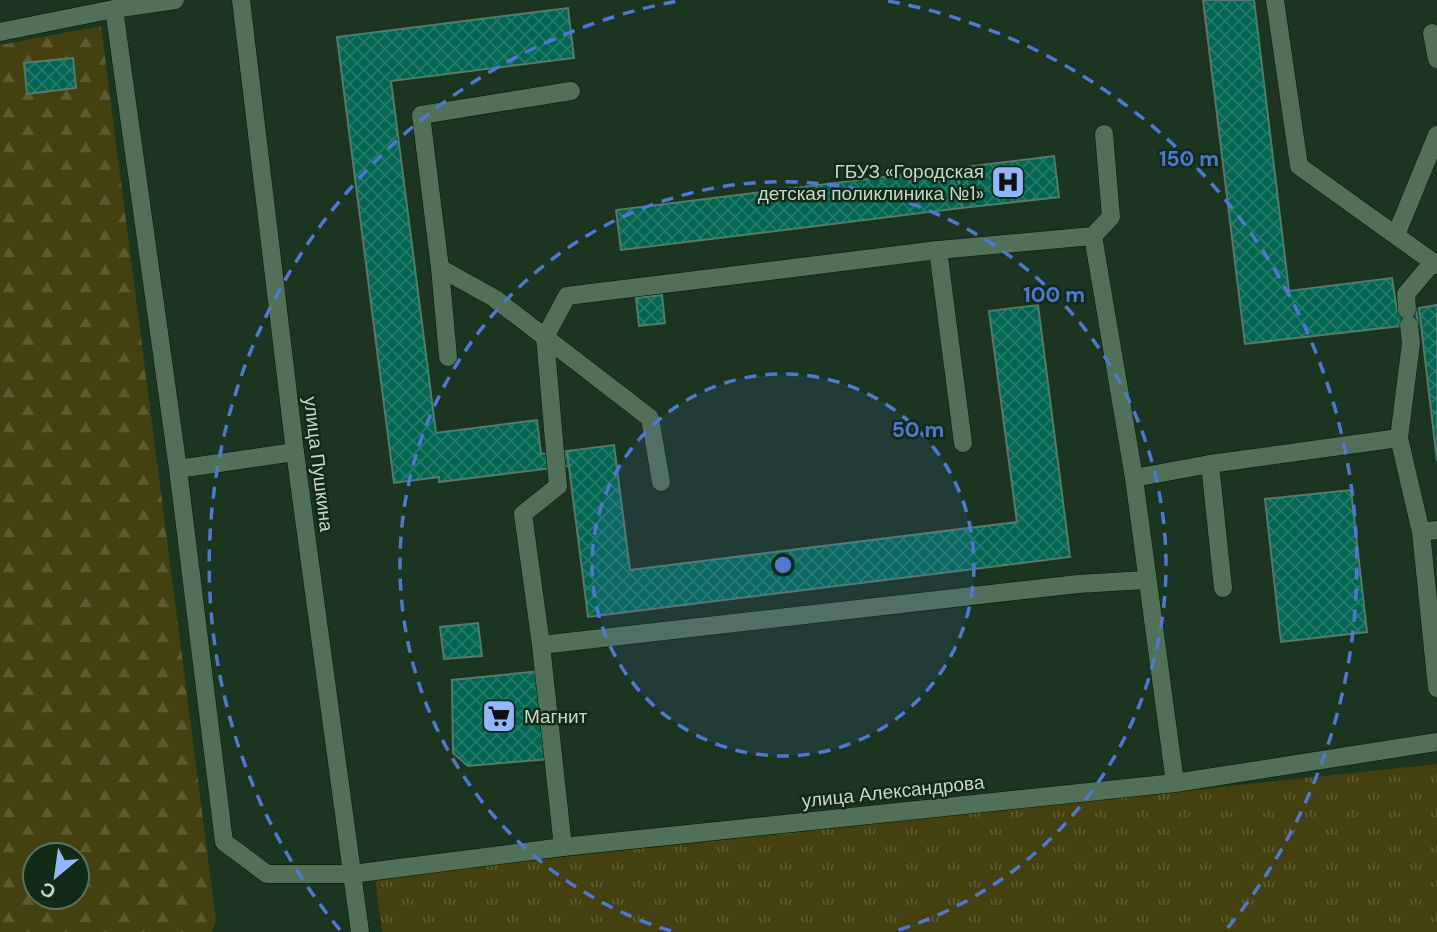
<svg xmlns="http://www.w3.org/2000/svg" width="1437" height="932" font-family="'DM Sans',sans-serif">
<style>
.grass{fill:url(#grass-tufts)}
.forest{fill:url(#forest-firs);fill-rule:evenodd}
.building{fill:url(#building-cross-hatch);stroke:#527a6d;stroke-width:2}
.lines{fill:none;stroke-linecap:round;stroke-linejoin:round}
.minor-casing{stroke:#031c09;stroke-width:19}
.minor{stroke:#526f57;stroke-width:18}
.ring{fill:none;stroke:#5077d4;stroke-width:3.5;stroke-dasharray:12 9}
.labels{text-anchor:middle;stroke-width:5;stroke-linejoin:round;paint-order:stroke}
.poi-label{font-size:19px;fill:#c8d7ca;stroke:#112b17;text-anchor:end}
.street-label{font-size:19px;fill:#c8d7ca;stroke:#112b17}
.centre{fill:#5077d4;stroke:#112b17;stroke-width:3.5}
.ring-label{font-size:21px;text-anchor:middle;font-weight:bold;fill:#5077d4;stroke:#112b17;stroke-width:5;stroke-linejoin:round;paint-order:stroke}
</style>
<defs>
<pattern id="grass-tufts" width="24" height="20" patternUnits="userSpaceOnUse" patternTransform="scale(1.75)"><rect width="24" height="20" fill="#45400f"/><path d="M3 7l-1-3M5 7V3M7 7l1-3M15 17l-1-3M17 17v-4M19 17l1-3" fill="none" stroke="#5e5b31"/></pattern>
<pattern id="forest-firs" width="22" height="20" patternUnits="userSpaceOnUse" patternTransform="scale(1.75)"><rect width="22" height="20" fill="#45400f"/><path d="M5 1l3.5 6h-7zM16 11l3.5 6h-7z" fill="#5e5b31"/></pattern>
<pattern id="building-cross-hatch" width="8" height="8" patternUnits="userSpaceOnUse" patternTransform="scale(1.75)"><rect width="8" height="8" fill="#016651"/><path d="M0 0l8 8M0 8l8-8" fill="none" stroke="#257b69"/></pattern>
</defs>
<rect width="100%" height="100%" fill="#1b3520"/>
<path class="grass" d="M 1437,764 L 1437,932 L 382,932 L 375,877 Z"/>
<path class="forest" d="M 101,26 L 216,921 L 212,932 L 0,932 L 0,45 ZM 35,855 L 77,855 L 77,897 L 35,897 Z"/>
<g class="building">
<path d="M 1203,0 L 1254,0 L 1289,291 L 1392,278 L 1397,311 L 1416,309 L 1418,324 L 1245,344 Z"/>
<path d="M 568,8 L 574,58 L 391,81 L 436,433 L 537,420 L 541,454 L 567,451 L 569,466 L 439,482 L 439,477 L 394,483 L 337,37 Z"/>
<path d="M 73,58 L 76,88 L 27,94 L 24,63 Z"/>
<path d="M 1054,156 L 1059,197 L 962,208 L 957,168 Z"/>
<path d="M 957,168 L 962,208 L 621,250 L 616,210 Z"/>
<path d="M 662,295 L 665,323 L 639,326 L 636,298 Z"/>
<path d="M 1038,305 L 1070,557 L 588,617 L 567,451 L 614,445 L 630,570 L 1017,522 L 989,311 Z"/>
<path d="M 1437,305 L 1437,461 L 1419,308 Z"/>
<path d="M 1351,490 L 1367,632 L 1281,642 L 1265,499 Z"/>
<path d="M 478,623 L 482,656 L 444,659 L 440,627 Z"/>
<path d="M 541,671 L 549,759 L 468,766 L 453,753 L 452,680 Z"/>
</g>
<g class="lines">
<g class="minor-casing">
<g id="minor">
<path d="M 241,0 L 295,452 L 360,932"/>
<path d="M 1275,0 L 1299,166 L 1437,265"/>
<path d="M 114,9 L 178,469 L 224,842 L 267,874 L 352,874 L 563,847 L 1175,783 L 1437,742"/>
<path d="M 0,32 L 114,9 L 175,0"/>
<path d="M 1432,33 L 1437,59"/>
<path d="M 1396,235 L 1437,135"/>
<path d="M 1093,236 L 1134,478 L 1175,783"/>
<path d="M 938,250 L 963,443"/>
<path d="M 440,268 L 494,298 L 650,418 L 661,482"/>
<path d="M 1407,310 L 1406,294 L 1433,262"/>
<path d="M 448,357 L 440,268 L 421,115 L 571,91"/>
<path d="M 1399,438 L 1411,343 L 1409,325"/>
<path d="M 1210,464 L 1223,588"/>
<path d="M 178,469 L 295,452"/>
<path d="M 1134,478 L 1210,464 L 1399,438 L 1421,532 L 1437,530"/>
<path d="M 1421,532 L 1437,688"/>
<path d="M 541,645 L 1078,584 L 1146,580"/>
<path d="M 563,847 L 541,645 L 523,514 L 558,486 L 545,337 L 567,296 L 938,250 L 1093,236 L 1111,217 L 1104,134"/>
</g>
</g>
<use href="#minor" class="minor"/>
</g>
<circle cx="783" cy="565" r="191" fill="#5077d4" fill-opacity=".12"/>
<g class="ring">
<circle cx="783" cy="565" r="191"/>
<path d="M671 931A383 383 0 1 1 895 931"/>
<path d="M340 930A574 574 0 0 1 678 1M888 1A574 574 0 0 1 1226 930"/>
</g>
<defs>
<g id="hospital-square" transform="scale(1.75)"><rect x="-9" y="-9" width="18" height="18" rx="4" fill="#93b7fd" stroke="#112b17"/><path d="M-5-5h3v3.5h4V-5h3V5h-3V1.5h-4V5h-3Z" fill="#111"/></g>
<g id="supermarket-square" transform="scale(1.75)"><rect x="-9" y="-9" width="18" height="18" rx="4" fill="#93b7fd" stroke="#112b17"/><path d="M-6-5.5h2.5l.6 2H6L4.5 2H-2.5L-4.4-4H-6ZM-1.5 3.2a1.3 1.3 0 1 0 .1 0ZM3 3.2a1.3 1.3 0 1 0 .1 0Z" fill="#111"/></g>
</defs>
<g fill-rule="evenodd">
<use href="#hospital-square" x="1008" y="182"/>
<use href="#supermarket-square" x="499" y="716"/>
</g>
<g class="labels">
<g class="poi-label">
<text x="984" y="178">ГБУЗ «Городская<tspan x="984" dy="22">детская поликлиника №1»</tspan></text>
<text x="524" y="723" text-anchor="start">Магнит</text>
</g>
<g class="street-label">
<text transform="translate(319 464) rotate(83)" y="7">улица Пушкина</text>
<text transform="translate(893 791) rotate(-6)" y="7">улица Александрова</text>
</g>
</g>
<circle cx="783" cy="565" r="10" class="centre"/>
<g class="ring-label">
<text x="1189" y="166">150 m</text>
<text x="1054" y="302">100 m</text>
<text x="918" y="437">50 m</text>
</g>
<g transform="translate(56 876) rotate(209)"><circle r="33" fill="#112b17" stroke="#5a705f" stroke-width="2"/>
<path d="M0-5L12 26L0 18L-12 26Z" fill="#93b7fd"/>
<text y="-10" font-size="19" font-weight="bold" text-anchor="middle" fill="#c8d7ca">С</text>
</g>
</svg>
